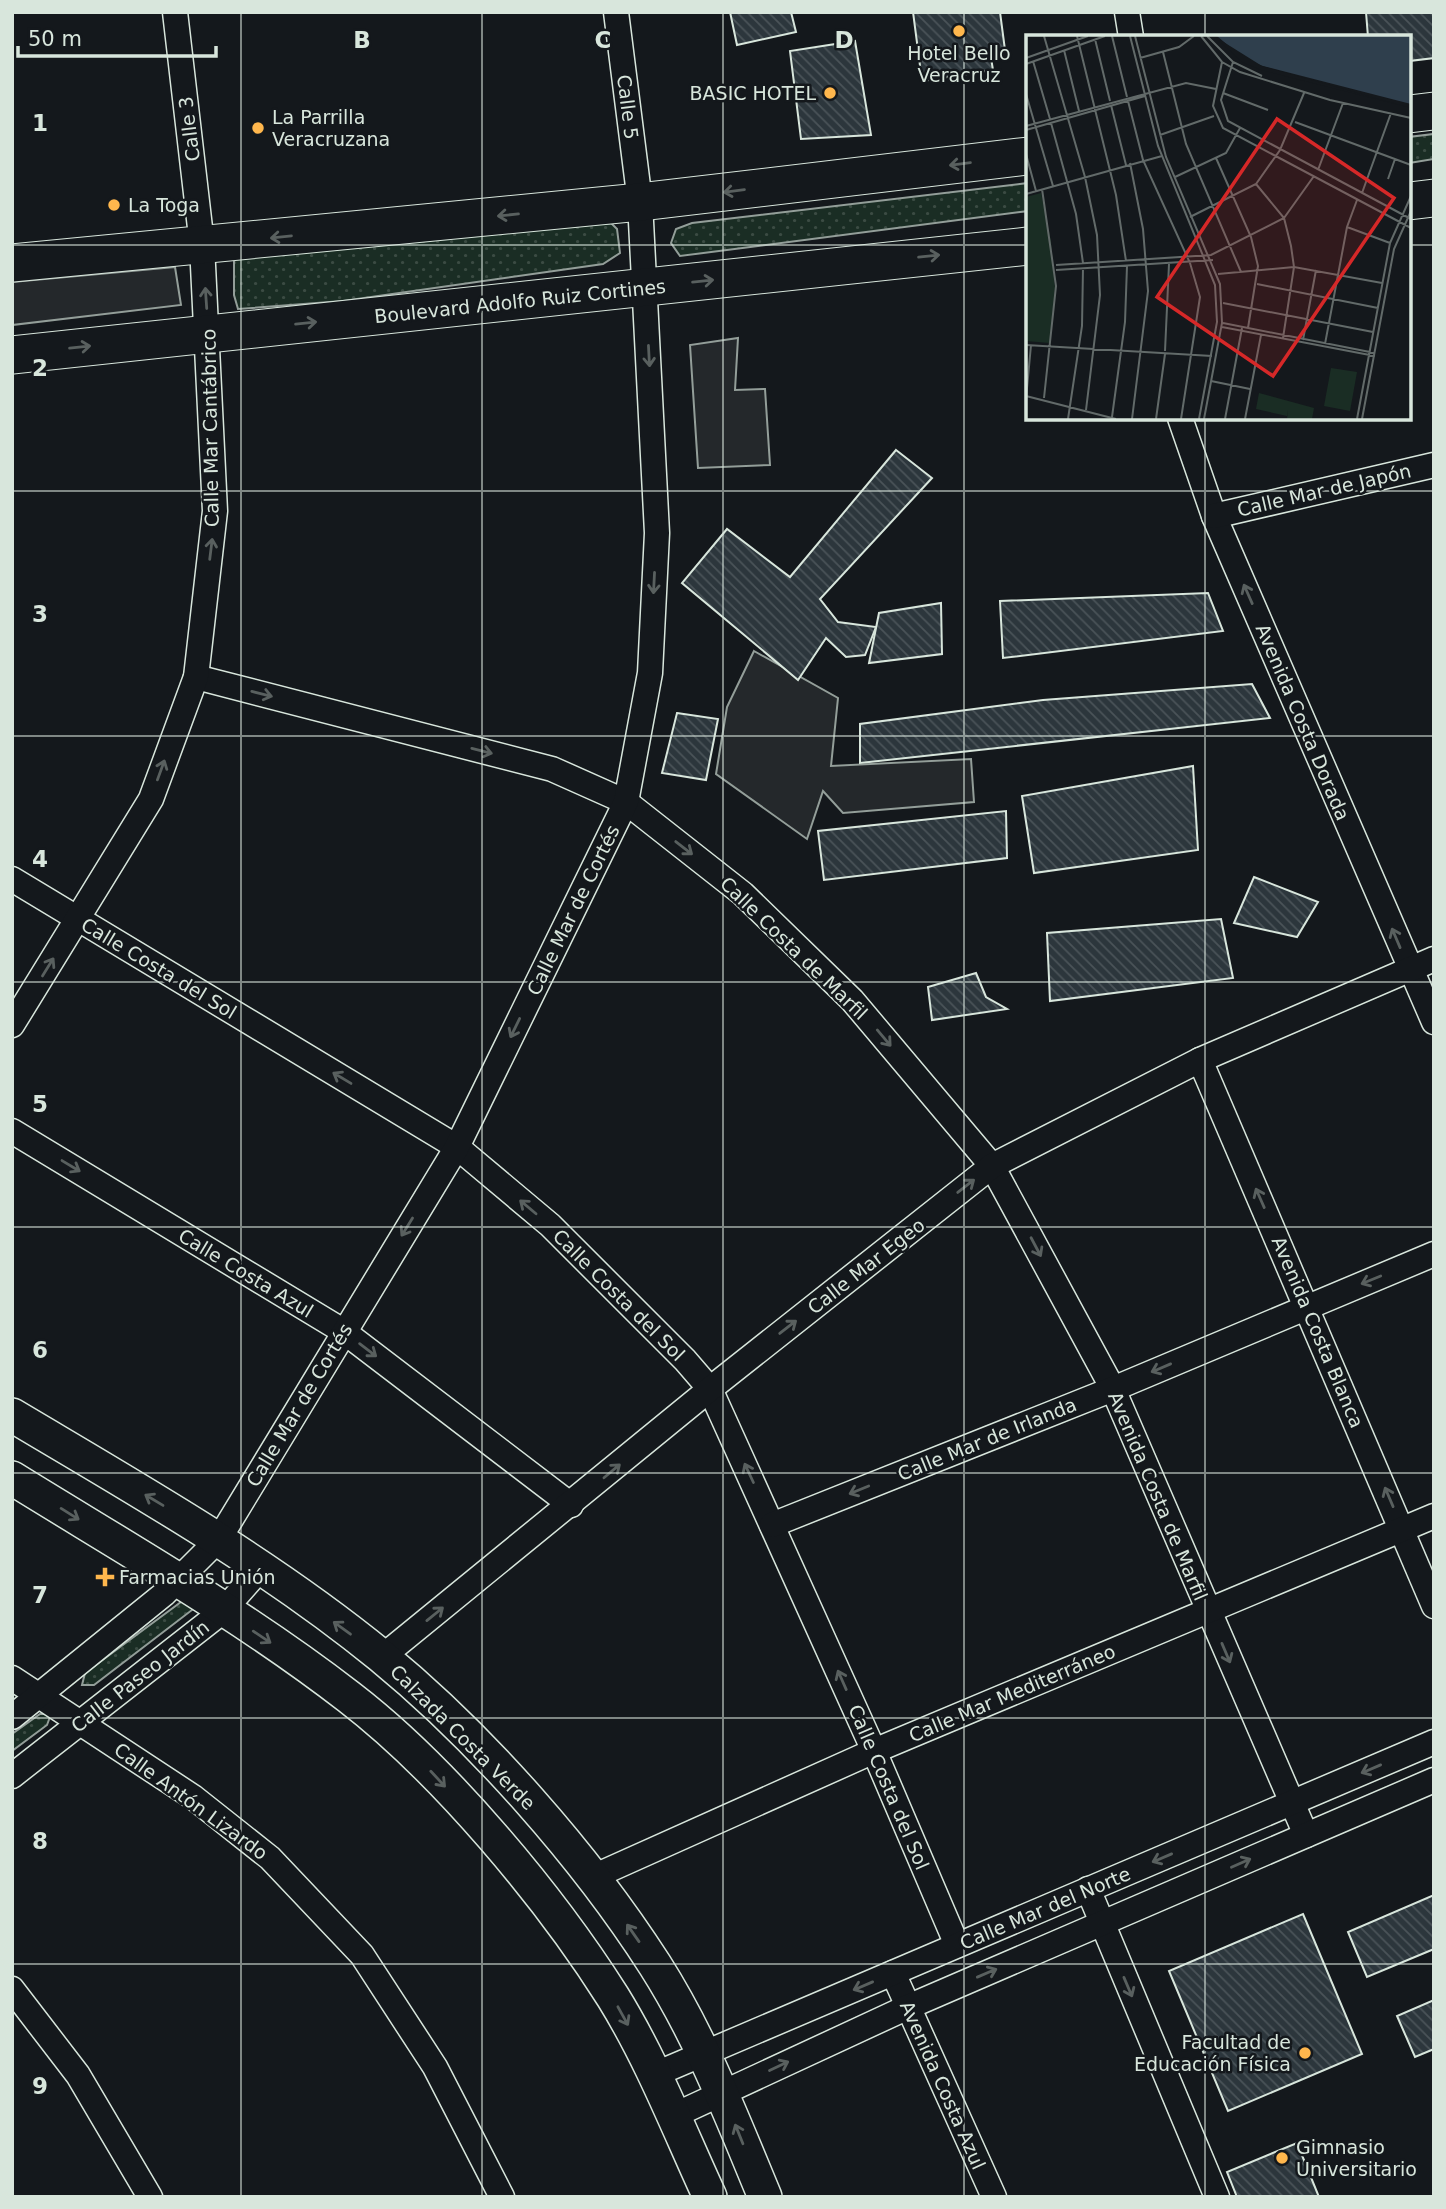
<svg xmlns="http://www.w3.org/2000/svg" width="1446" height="2209" font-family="'DejaVu Sans',sans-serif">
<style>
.grass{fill:url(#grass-dots);stroke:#939e99;stroke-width:2}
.parking{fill:#24282b;stroke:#939e99;stroke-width:2}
.building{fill:url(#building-back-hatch);stroke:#d8e6dc;stroke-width:2}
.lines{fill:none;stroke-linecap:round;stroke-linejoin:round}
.minor-casing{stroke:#d8e6dc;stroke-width:27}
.secondary-casing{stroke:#d8e6dc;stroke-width:36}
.primary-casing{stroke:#d8e6dc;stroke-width:39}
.minor{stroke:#14181c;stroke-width:24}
.secondary{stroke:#14181c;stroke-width:33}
.primary{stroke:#14181c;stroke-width:37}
.oneway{stroke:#59605f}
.grid{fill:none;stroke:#d8e6dc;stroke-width:2;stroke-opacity:0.55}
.poi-dot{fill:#ffb74d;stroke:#14181c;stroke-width:2.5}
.labels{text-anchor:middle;stroke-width:5;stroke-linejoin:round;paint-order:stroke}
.poi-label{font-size:19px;fill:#d8e6dc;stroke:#14181c;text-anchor:start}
.street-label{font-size:19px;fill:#d8e6dc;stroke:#14181c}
.inset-road{fill:none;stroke:#626a69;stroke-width:2}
.view{fill:#d62828;fill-opacity:0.15;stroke:#d62828;stroke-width:3.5}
.inset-edge{fill:none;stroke:#d8e6dc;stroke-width:3.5}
.grid-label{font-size:23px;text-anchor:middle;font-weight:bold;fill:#d8e6dc;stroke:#14181c;stroke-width:5;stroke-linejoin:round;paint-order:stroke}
</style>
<defs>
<pattern id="grass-dots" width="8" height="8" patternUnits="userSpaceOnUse" patternTransform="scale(1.75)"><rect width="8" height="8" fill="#1a2d24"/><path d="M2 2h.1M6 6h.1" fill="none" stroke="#3b4b43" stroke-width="1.8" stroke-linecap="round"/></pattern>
<pattern id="building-back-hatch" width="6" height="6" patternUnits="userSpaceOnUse" patternTransform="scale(1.75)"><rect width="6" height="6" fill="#2c363c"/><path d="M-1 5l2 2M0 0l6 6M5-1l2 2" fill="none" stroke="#4a5358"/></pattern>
</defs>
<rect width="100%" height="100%" fill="#14181c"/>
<g class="grass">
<path d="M 1434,134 L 1434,159 L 1409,163 L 1409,137 Z"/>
<path d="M 1028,183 L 1028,211 L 680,256 L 671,243 L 676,229 L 692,223 Z"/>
<path d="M 611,223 L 617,229 L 620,253 L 603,264 L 343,301 L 238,309 L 234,295 L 234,258 Z"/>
<path d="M 185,1599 L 196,1599 L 192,1610 L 94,1685 L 82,1685 L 85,1673 Z"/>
<path d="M 40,1714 L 51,1714 L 47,1725 L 12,1751 L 12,1734 Z"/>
</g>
<g class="parking">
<path d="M 175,267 L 181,305 L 12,325 L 12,282 Z"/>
<path d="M 738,338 L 735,390 L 765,389 L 770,465 L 698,468 L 690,345 Z"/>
<path d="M 754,651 L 838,698 L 831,766 L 971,759 L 974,802 L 843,813 L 823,791 L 807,839 L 716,774 L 727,707 Z"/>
</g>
<g class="building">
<path d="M 730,12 L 791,12 L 796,32 L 737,45 Z"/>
<path d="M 913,12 L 1000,12 L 1005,50 L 990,52 L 993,70 L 922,81 Z"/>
<path d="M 1366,12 L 1434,12 L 1434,58 L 1409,61 L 1409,37 L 1368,37 Z"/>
<path d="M 855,41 L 871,135 L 801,139 L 790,51 Z"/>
<path d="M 896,450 L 932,478 L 820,599 L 838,622 L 876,627 L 865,655 L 846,657 L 826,638 L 798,680 L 682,583 L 727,529 L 790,577 Z"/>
<path d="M 1208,593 L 1223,631 L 1003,658 L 1000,601 Z"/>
<path d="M 941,603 L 942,654 L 869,663 L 879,613 Z"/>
<path d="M 1252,684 L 1270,718 L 860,763 L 860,724 L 1043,700 Z"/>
<path d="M 677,713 L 718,719 L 706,780 L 662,773 Z"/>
<path d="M 1193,766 L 1198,850 L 1034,873 L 1022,796 Z"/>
<path d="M 1006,811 L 1007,858 L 824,880 L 818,831 Z"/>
<path d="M 1254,877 L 1318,902 L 1297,937 L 1234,923 Z"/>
<path d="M 1221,919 L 1233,978 L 1050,1001 L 1047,933 Z"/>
<path d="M 976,973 L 986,997 L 1007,1009 L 932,1020 L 928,987 Z"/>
<path d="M 1434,1895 L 1434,1949 L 1367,1977 L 1348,1932 Z"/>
<path d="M 1303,1914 L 1362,2054 L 1228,2111 L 1169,1971 Z"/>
<path d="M 1434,2000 L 1434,2049 L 1415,2057 L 1397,2016 Z"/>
<path d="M 1297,2143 L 1319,2197 L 1237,2197 L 1227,2172 Z"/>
</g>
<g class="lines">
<g class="minor-casing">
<g id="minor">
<path d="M 1127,12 L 1131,37"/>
<path d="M 1180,418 L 1214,516 L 1434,1022"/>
<path d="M 1214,516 L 1434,465"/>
<path d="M 196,677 L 552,769 L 626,802 L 743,894 L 852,1000 L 992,1166 L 1113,1389 L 1306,1835"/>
<path d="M 12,879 L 457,1147 L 550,1225 L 685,1360 L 710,1389 L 874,1751 L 957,1945"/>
<path d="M 12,1025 L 151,799 L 196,677 L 215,511 L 202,245 L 175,12"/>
<path d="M 1200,1060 L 1434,1606"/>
<path d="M 12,1131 L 343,1331 L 571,1505"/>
<path d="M 772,1525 L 1113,1389 L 1434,1254"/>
<path d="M 382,1657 L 710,1389 L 992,1166 L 1200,1060 L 1434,959"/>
<path d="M 12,1678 L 193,1797 L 270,1858 L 362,1955 L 435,2067 L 502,2197"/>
<path d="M 12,1717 L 164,1594 L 219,1539 L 457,1147 L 626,802 L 650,673 L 657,533 L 640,202 L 616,12"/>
<path d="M 12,1776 L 223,1611 L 260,1569"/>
<path d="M 593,1877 L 874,1751 L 1434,1516"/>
<path d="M 1088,1889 L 1217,2197"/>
<path d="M 893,1973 L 994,2197"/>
<path d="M 12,1989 L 78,2075 L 150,2197"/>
<path d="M 656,2074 L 1434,1742"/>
<path d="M 673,2116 L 908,2007 L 1434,1780"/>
</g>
</g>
<g class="secondary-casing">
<g id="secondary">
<path d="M 12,1415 C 138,1490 267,1563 381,1656 C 481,1738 585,1856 655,1965 C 701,2037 732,2118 765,2197"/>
<path d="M 12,1478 C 125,1548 243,1615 349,1697 C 444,1770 549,1896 613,1997 C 652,2060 679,2130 710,2197"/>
</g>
</g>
<g class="primary-casing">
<g id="primary">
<path d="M 1409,114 L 1434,111"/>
<path d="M 1409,201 L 1434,198"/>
<path d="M 12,263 L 640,202 L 1028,156"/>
<path d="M 12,355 L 1028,246"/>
</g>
</g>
<use href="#minor" class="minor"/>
<use href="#secondary" class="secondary"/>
<use href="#primary" class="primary"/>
</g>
<defs><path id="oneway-shaft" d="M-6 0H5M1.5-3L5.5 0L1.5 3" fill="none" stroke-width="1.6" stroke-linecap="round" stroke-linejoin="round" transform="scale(1.75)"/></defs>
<g class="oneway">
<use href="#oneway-shaft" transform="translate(960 164) rotate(173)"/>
<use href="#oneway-shaft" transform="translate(734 191) rotate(173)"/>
<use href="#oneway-shaft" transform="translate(508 215) rotate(174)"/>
<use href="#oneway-shaft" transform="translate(281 237) rotate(174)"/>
<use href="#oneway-shaft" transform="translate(929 256) rotate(-6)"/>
<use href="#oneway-shaft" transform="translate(703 281) rotate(-6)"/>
<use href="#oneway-shaft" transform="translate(206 298) rotate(-94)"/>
<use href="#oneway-shaft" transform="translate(306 323) rotate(-6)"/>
<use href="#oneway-shaft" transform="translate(80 347) rotate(-6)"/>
<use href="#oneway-shaft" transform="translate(649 356) rotate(87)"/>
<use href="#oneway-shaft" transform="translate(211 549) rotate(-83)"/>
<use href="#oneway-shaft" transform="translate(654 583) rotate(93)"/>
<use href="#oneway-shaft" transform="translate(1248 594) rotate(-114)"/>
<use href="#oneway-shaft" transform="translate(262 694) rotate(14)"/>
<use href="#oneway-shaft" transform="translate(482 751) rotate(14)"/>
<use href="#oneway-shaft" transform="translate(161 770) rotate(-70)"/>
<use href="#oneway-shaft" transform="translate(684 848) rotate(38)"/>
<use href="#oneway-shaft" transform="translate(1396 938) rotate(-113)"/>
<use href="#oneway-shaft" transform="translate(48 967) rotate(-58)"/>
<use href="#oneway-shaft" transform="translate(515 1028) rotate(116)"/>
<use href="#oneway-shaft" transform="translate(884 1038) rotate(50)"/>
<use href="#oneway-shaft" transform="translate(342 1078) rotate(-149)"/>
<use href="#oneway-shaft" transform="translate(71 1166) rotate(31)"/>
<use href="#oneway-shaft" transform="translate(966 1186) rotate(-38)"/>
<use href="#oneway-shaft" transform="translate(1260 1198) rotate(-114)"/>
<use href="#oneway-shaft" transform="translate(528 1207) rotate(-140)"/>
<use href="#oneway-shaft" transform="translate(407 1227) rotate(122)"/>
<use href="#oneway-shaft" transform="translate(1036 1247) rotate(62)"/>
<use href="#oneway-shaft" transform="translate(1371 1280) rotate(158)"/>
<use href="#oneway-shaft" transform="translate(788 1327) rotate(-38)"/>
<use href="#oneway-shaft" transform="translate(368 1350) rotate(37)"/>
<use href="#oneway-shaft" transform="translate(1161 1368) rotate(157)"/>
<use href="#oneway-shaft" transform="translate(612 1471) rotate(-40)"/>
<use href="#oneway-shaft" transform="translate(749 1473) rotate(-115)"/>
<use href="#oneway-shaft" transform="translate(859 1490) rotate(158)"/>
<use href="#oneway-shaft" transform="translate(1389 1497) rotate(-113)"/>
<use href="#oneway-shaft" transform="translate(154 1500) rotate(-149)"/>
<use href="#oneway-shaft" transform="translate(70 1514) rotate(32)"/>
<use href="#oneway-shaft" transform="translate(435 1614) rotate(-39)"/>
<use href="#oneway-shaft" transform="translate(342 1628) rotate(-144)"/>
<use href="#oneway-shaft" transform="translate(262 1637) rotate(34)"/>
<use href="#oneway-shaft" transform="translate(1226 1653) rotate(67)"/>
<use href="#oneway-shaft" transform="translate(842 1680) rotate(-114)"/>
<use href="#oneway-shaft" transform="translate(1371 1769) rotate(157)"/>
<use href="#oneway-shaft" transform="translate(438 1779) rotate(47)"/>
<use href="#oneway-shaft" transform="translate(1162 1858) rotate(157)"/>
<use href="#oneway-shaft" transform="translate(1241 1863) rotate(-24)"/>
<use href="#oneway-shaft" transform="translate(633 1933) rotate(-125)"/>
<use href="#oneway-shaft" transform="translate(987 1973) rotate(-23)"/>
<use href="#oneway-shaft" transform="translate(863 1986) rotate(157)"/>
<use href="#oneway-shaft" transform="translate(1128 1987) rotate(67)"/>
<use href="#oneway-shaft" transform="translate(623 2016) rotate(61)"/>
<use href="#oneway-shaft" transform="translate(779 2066) rotate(-25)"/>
<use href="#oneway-shaft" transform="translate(739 2134) rotate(-112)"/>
</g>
<path class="grid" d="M 241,12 L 241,2197M 482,12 L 482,2197M 723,12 L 723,2197M 964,12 L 964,2197M 1205,12 L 1205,37M 12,245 L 1028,245M 1409,245 L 1434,245M 1205,418 L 1205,2197M 12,491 L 1434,491M 12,736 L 1434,736M 12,982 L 1434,982M 12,1227 L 1434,1227M 12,1473 L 1434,1473M 12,1718 L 1434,1718M 12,1964 L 1434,1964"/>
<g class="poi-dot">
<circle cx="959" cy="31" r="7"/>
<circle cx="830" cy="93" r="7"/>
<circle cx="258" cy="128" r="7"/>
<circle cx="114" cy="205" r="7"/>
<path d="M101.5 1566.5h7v7h7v7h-7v7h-7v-7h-7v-7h7z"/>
<circle cx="1305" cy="2053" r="7"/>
<circle cx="1282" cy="2158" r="7"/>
</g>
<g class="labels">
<g class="poi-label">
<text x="959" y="60" text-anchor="middle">Hotel Bello<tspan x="959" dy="22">Veracruz</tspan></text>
<text x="816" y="100" text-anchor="end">BASIC HOTEL</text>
<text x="272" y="124">La Parrilla<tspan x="272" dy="22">Veracruzana</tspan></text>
<text x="128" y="212">La Toga</text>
<text x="119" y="1584">Farmacias Unión</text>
<text x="1291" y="2049" text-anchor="end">Facultad de<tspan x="1291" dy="22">Educación Física</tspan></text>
<text x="1296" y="2154">Gimnasio<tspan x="1296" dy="22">Universitario</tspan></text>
</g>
<g class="street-label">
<text transform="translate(628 107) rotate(83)" y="7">Calle 5</text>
<text transform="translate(189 129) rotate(-97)" y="7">Calle 3</text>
<text transform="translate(520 301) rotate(-6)" y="7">Boulevard Adolfo Ruiz Cortines</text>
<text transform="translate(210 428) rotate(-91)" y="7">Calle Mar Cantábrico</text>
<text transform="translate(1324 490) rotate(-13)" y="7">Calle Mar de Japón</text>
<text transform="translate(1303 722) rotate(67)" y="7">Avenida Costa Dorada</text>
<text transform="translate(573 910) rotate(-64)" y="7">Calle Mar de Cortés</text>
<text transform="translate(794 948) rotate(44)" y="7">Calle Costa de Marfil</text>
<text transform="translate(159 968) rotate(31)" y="7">Calle Costa del Sol</text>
<text transform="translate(866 1266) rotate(-38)" y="7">Calle Mar Egeo</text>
<text transform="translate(246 1273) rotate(31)" y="7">Calle Costa Azul</text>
<text transform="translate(619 1295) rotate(45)" y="7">Calle Costa del Sol</text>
<text transform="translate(1318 1332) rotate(67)" y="7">Avenida Costa Blanca</text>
<text transform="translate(299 1405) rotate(-59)" y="7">Calle Mar de Cortés</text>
<text transform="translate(987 1439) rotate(-22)" y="7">Calle Mar de Irlanda</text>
<text transform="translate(1158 1496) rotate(67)" y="7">Avenida Costa de Marfil</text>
<text transform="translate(140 1676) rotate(-38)" y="7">Calle Paseo Jardín</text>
<text transform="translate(1012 1693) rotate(-23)" y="7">Calle Mar Mediterráneo</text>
<text transform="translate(463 1737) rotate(45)" y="7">Calzada Costa Verde</text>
<text transform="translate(889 1787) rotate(67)" y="7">Calle Costa del Sol</text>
<text transform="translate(191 1801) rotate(36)" y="7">Calle Antón Lizardo</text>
<text transform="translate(1045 1908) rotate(-23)" y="7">Calle Mar del Norte</text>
<text transform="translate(943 2085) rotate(66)" y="7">Avenida Costa Azul</text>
</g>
</g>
<g transform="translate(1026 35)">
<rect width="385" height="385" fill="#14181c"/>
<path d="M 15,158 L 25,206 L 29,253 L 24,308 L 0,306 L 0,162 ZM 305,333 L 331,337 L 324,376 L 298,371 ZM 233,358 L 288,373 L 286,384 L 261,384 L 262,375 L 261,381 L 230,374 Z" fill="#1a2d24"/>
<path d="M 191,1 L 385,1 L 385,69 L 237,31 L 218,24 Z" fill="#2f3f4d"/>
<path d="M 188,1 L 236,31 L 385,73 L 235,35 L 216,27 Z" fill="#14181c"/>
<path class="inset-road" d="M 18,1 L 59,142 L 71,200 L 74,260 L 60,375M 51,1 L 90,160 L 100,226M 86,1 L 101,62M 104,1 L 132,111 L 189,250 L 191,287 L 173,384M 109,1 L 140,122 L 194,249 L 196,288 L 178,384M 175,1 L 196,27 L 214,37 L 304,65 L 385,83M 181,1 L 207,27 L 236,41M 69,4 L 84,66M 38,15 L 53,76M 137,17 L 160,109 L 215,237M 0,23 L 62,1M 114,23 L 153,12 L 168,1M 7,26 L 24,84M 196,27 L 187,71 L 197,93 L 385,193M 207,27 L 195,65 L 202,86 L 385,184M 0,29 L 79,1M 197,58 L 242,75M 0,59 L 27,151M 102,66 L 117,125 L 164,228 L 174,262 L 155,384M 85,70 L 100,130M 269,87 L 385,130M 25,88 L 50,179 L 57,228M 0,91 L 160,48 L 190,54M 0,95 L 119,61M 134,100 L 188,81M 0,119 L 10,156M 190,123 L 225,202 L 232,231 L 222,293M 104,128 L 117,194 L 122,256 L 106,384M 292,135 L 317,68M 149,142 L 200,118 L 214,93M 362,144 L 369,124M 230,149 L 258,183 L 265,211 L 268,232 L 257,303M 16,154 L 30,251 L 18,363M 336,158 L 365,78M 0,159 L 136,121M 164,182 L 230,149 L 254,115 L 278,58M 321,192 L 364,208M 30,230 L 185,220 L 258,183 L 288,141M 30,235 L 187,225M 192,239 L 268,232 L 356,248M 231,249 L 352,273M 197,268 L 347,297M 197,288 L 349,318M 196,292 L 349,321M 277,305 L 290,235M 299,309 L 321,192 L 331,165M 0,310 L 186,321M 139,316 L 143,229M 185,346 L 224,354M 0,361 L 90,384M 0,364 L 5,310M 86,382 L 99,287 L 101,231M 42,384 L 56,291 L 57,233M 130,384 L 139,319M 199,384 L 216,293M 219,384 L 235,300M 331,384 L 364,208 L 385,161M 336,384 L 368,214 L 385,176"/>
<path class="view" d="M 251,84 L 368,163 L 247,341 L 131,262 Z"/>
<rect width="385" height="385" class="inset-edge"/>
</g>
<g class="grid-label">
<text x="362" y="48">B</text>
<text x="603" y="48">C</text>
<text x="844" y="48">D</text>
<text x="40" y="131">1</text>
<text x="40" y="376">2</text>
<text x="40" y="622">3</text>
<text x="40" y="867">4</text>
<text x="40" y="1112">5</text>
<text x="40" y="1358">6</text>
<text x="40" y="1603">7</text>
<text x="40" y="1849">8</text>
<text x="40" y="2094">9</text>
</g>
<rect width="1446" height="2209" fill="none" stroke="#d8e6dc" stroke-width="28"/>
<path d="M18 46v10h198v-10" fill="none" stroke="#d8e6dc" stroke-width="3.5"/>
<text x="28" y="46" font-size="21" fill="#d8e6dc" stroke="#14181c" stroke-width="5" paint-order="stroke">50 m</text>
</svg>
